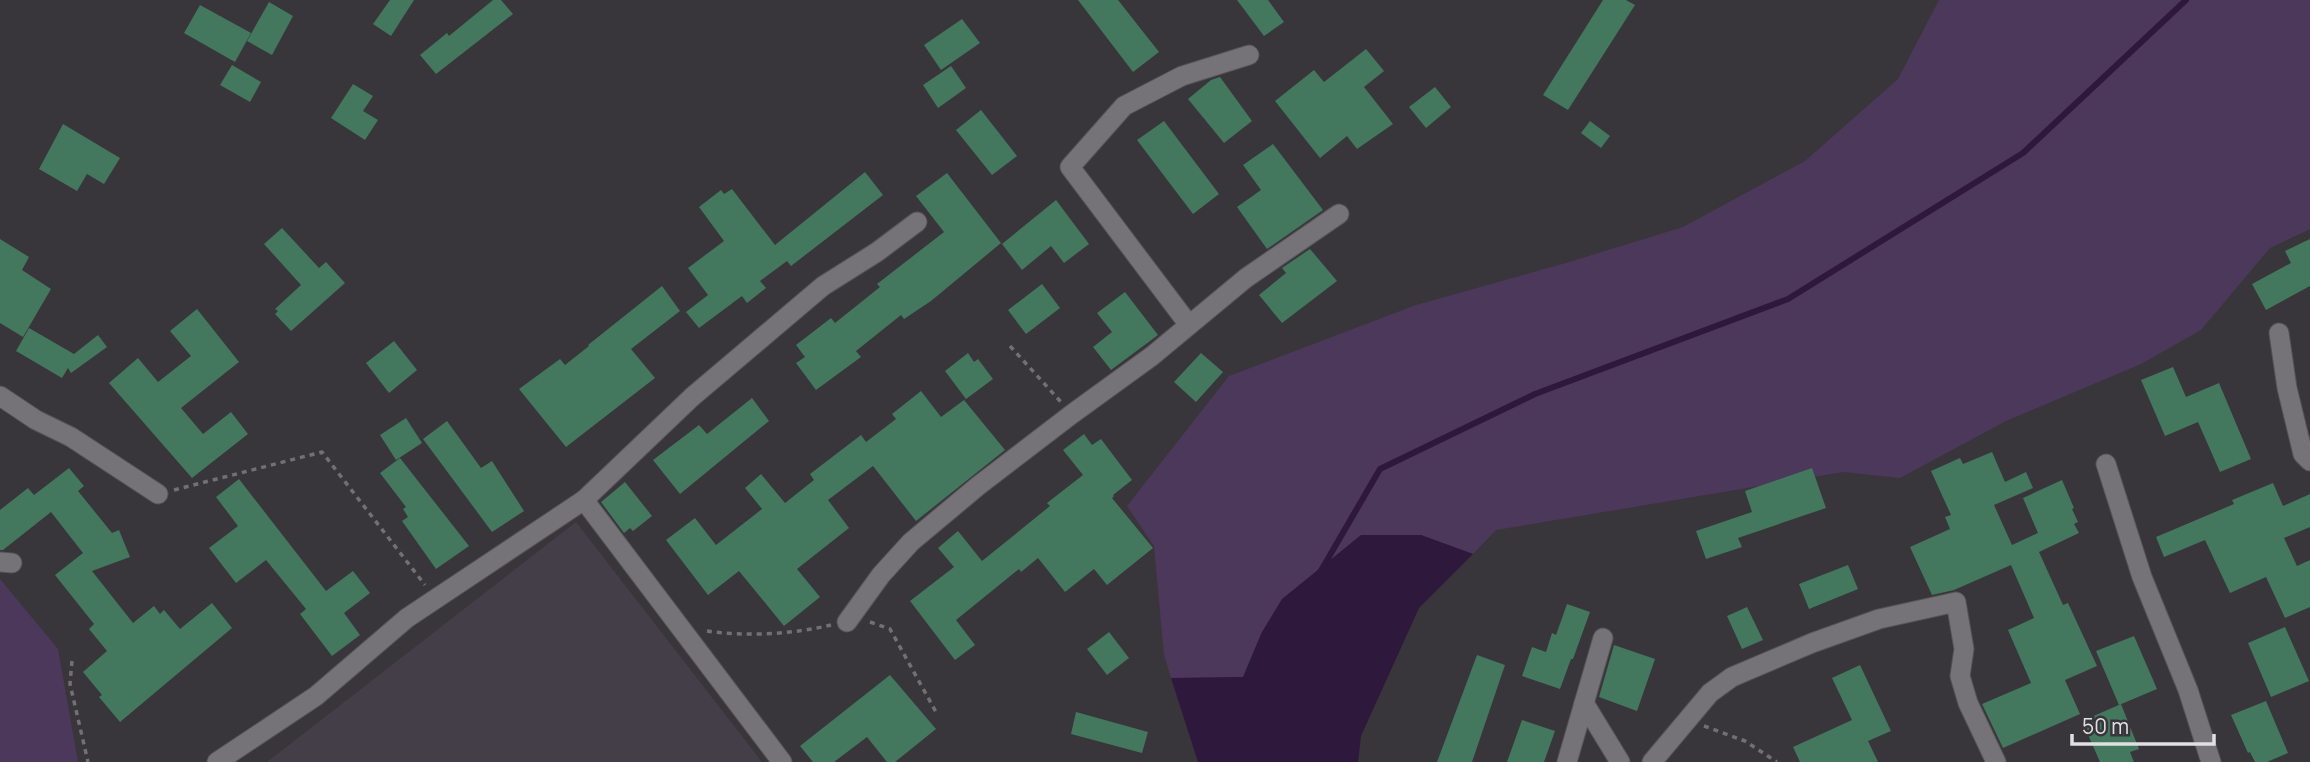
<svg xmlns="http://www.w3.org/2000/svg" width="2310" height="762" font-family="Manrope,sans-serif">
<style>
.built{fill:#433e47}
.green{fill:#4c385b}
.water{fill:#2e183c}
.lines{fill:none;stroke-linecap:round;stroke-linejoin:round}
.stream{stroke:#2e183c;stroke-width:6}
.building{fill:#43775e}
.minor-casing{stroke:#555357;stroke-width:21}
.path{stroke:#727074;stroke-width:3.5;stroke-dasharray:5 5;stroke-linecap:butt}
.minor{stroke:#757377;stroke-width:19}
</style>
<rect width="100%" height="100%" fill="#38363a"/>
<path class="built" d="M 576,522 L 762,762 L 267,762 Z"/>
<g class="green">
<path d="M 1939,0 L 2310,0 L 2310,229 L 2270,248 L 2201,330 L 2141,364 L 2006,421 L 1900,478 L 1843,472 L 1496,530 L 1473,554 L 1421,535 L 1262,632 L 1243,677 L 1171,678 L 1164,655 L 1154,546 L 1127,506 L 1229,376 L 1416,305 L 1566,263 L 1683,227 L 1805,161 L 1898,79 Z"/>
<path d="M 0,579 L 58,649 L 78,762 L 0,762 Z"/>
</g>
<path class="water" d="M 1361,535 L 1421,535 L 1473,554 L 1419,608 L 1361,736 L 1358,762 L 1198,762 L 1171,678 L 1243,677 L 1262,632 L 1282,599 Z"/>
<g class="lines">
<path class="stream" d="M 1319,574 L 1380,469 L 1535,394 L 1788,299 L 2023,153 L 2186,0"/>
</g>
<g class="building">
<path d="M 390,0 L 414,0 L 391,36 L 373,24 Z"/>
<path d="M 493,0 L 501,0 L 513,14 L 436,74 L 420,55 L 447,33 L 449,36 Z"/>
<path d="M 1078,0 L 1118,0 L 1159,52 L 1133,72 Z"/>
<path d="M 1237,0 L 1268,0 L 1284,22 L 1264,36 Z"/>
<path d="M 1603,0 L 1626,0 L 1635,5 L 1568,110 L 1543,95 Z"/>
<path d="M 269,2 L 293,16 L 272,55 L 247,41 Z"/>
<path d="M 200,5 L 251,33 L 235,62 L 184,33 Z"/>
<path d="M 962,19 L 980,43 L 941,70 L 924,45 Z"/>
<path d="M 1366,49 L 1384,71 L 1364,87 L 1393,124 L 1357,149 L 1347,136 L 1320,158 L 1275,101 L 1314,70 L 1324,82 Z"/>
<path d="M 232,65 L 261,82 L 250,102 L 220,85 Z"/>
<path d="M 951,66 L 966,88 L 938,108 L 923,85 Z"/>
<path d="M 1220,77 L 1252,121 L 1224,143 L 1188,99 L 1211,80 Z"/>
<path d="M 353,84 L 373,96 L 363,111 L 378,120 L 365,140 L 331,118 Z"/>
<path d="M 1435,87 L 1451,107 L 1426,128 L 1409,107 Z"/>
<path d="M 981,110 L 1017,156 L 992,175 L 956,130 Z"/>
<path d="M 1164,121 L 1219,194 L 1193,214 L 1137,140 Z"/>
<path d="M 1590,121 L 1610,136 L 1601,148 L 1581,133 Z"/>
<path d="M 63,124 L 120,158 L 104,184 L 87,174 L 77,191 L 39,169 Z"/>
<path d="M 1273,144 L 1323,210 L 1267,249 L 1237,207 L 1261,190 L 1243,165 Z"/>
<path d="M 865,172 L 883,195 L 791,266 L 787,261 L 760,281 L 766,288 L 747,303 L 742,296 L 699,328 L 686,312 L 708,295 L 688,268 L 724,241 L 699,207 L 721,190 L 724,194 L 732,189 L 775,245 Z"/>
<path d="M 947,173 L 1001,243 L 931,301 L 904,319 L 901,315 L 856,351 L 861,357 L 816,390 L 796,363 L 805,357 L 796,345 L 831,318 L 835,323 L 880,287 L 877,284 L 944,232 L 916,196 Z"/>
<path d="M 1056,200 L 1089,244 L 1064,263 L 1051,246 L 1022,270 L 1002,244 Z"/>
<path d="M 282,228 L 319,268 L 326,262 L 345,283 L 291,331 L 275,314 L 278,311 L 275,309 L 301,285 L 264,244 Z"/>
<path d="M 0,239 L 29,257 L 22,270 L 51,289 L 23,337 L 0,323 Z"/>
<path d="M 2310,239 L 2310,286 L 2266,310 L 2252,284 L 2291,263 L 2285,251 Z"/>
<path d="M 1310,249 L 1337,281 L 1282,323 L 1259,295 L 1286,273 L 1282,268 Z"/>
<path d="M 1042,284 L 1060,308 L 1026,334 L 1008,310 Z"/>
<path d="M 662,286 L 680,311 L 631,349 L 655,378 L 566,447 L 519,389 L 560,359 L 565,365 L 589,346 L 588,345 Z"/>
<path d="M 1125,292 L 1158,335 L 1111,370 L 1093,347 L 1112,332 L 1097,313 Z"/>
<path d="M 197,309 L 239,362 L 181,408 L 203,434 L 231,412 L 248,434 L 192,478 L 109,383 L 138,358 L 158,382 L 191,356 L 170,331 Z"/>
<path d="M 29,328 L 74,354 L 98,335 L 107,347 L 71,373 L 68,368 L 62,378 L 16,351 Z"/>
<path d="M 394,341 L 417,370 L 389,393 L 366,363 Z"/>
<path d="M 968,353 L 974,362 L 978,359 L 993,379 L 966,399 L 945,371 Z"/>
<path d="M 1201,353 L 1223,372 L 1196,402 L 1174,382 Z"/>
<path d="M 2173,367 L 2186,397 L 2219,383 L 2251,459 L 2220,472 L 2198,422 L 2165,436 L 2141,380 Z"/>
<path d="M 921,391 L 941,417 L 964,400 L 1005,450 L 916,521 L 873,466 L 828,500 L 849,528 L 797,569 L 820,597 L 784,626 L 739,571 L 708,595 L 666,540 L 695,518 L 716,545 L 762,509 L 745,488 L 761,474 L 785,503 L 814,480 L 810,474 L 861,435 L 866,442 L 896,419 L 892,414 Z"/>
<path d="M 752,398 L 769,421 L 680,494 L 653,460 L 699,425 L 707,434 Z"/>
<path d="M 406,418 L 422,443 L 396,460 L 380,435 Z"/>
<path d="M 447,421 L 481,468 L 492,461 L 524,511 L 492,532 L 423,439 Z"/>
<path d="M 1084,434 L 1092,445 L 1101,439 L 1132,480 L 1113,495 L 1114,496 L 1112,498 L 1153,548 L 1107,585 L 1094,569 L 1065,592 L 1038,558 L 1021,572 L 1019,569 L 956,620 L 975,645 L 955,660 L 910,601 L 954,567 L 938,548 L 958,531 L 982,561 L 1050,506 L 1047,503 L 1083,475 L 1063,450 Z"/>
<path d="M 1992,452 L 2005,482 L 2026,472 L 2033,488 L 1994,505 L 2012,545 L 2038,533 L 2023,498 L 2062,480 L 2074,508 L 2072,509 L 2078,522 L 2074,524 L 2079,533 L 2039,552 L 2063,605 L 2068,603 L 2097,666 L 2065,680 L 2080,714 L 2003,748 L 1982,704 L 2031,683 L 2008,630 L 2034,618 L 2011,565 L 1954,590 L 1932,595 L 1910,547 L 1950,529 L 1945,517 L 1951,515 L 1931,471 L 1960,458 L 1963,464 Z"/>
<path d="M 400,458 L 469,546 L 436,569 L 402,521 L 408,517 L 403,509 L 406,507 L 380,473 Z"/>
<path d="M 69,468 L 84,486 L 78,491 L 112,533 L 119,530 L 130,557 L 92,571 L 133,623 L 154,606 L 160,614 L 164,610 L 180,629 L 212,603 L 232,628 L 120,722 L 99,697 L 102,695 L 83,672 L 107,651 L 89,629 L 94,624 L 55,575 L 83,553 L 51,512 L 3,550 L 0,550 L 0,510 L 28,488 L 34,495 Z"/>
<path d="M 1812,468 L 1826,508 L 1738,538 L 1742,547 L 1706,559 L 1696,531 L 1752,512 L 1745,491 Z"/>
<path d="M 239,479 L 326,591 L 353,571 L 370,593 L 344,613 L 360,635 L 332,656 L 300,614 L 306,609 L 266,560 L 236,583 L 209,548 L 238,526 L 216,497 Z"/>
<path d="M 625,482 L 652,516 L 633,531 L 630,528 L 624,533 L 601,502 Z"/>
<path d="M 2273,483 L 2283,506 L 2310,494 L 2310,527 L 2284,538 L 2297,566 L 2310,560 L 2310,607 L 2285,618 L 2266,577 L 2230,593 L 2205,540 L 2164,557 L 2156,537 L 2234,504 L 2232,500 Z"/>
<path d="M 1848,565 L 1858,589 L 1809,609 L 1799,584 Z"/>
<path d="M 1567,604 L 1590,612 L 1573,659 L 1571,659 L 1560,689 L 1522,676 L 1532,647 L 1546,652 L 1552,633 L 1556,635 Z"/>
<path d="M 1747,607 L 1763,640 L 1742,649 L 1727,616 Z"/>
<path d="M 2285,627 L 2309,681 L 2271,697 L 2248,643 Z"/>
<path d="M 1109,632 L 1129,658 L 1107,675 L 1087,649 Z"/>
<path d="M 2134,636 L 2157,689 L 2119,705 L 2096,651 Z"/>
<path d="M 1614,645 L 1655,659 L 1637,711 L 1599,697 Z"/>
<path d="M 1477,655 L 1505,665 L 1472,762 L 1437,762 Z"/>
<path d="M 1860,665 L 1891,731 L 1868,741 L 1878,762 L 1800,762 L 1793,747 L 1852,720 L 1832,678 Z"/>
<path d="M 890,675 L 936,729 L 895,762 L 887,762 L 867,737 L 834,762 L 813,762 L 800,746 Z"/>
<path d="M 2266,701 L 2288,753 L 2267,762 L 2255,762 L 2250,752 L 2248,753 L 2231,715 Z"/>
<path d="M 2121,704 L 2139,749 L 2130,752 L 2134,762 L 2100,762 L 2082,721 Z"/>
<path d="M 1076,712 L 1148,732 L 1142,753 L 1071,734 Z"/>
<path d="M 1522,720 L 1555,731 L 1544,762 L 1507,762 Z"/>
</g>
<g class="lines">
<g class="minor-casing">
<g id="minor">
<path d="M 1189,325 L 1070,167 L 1124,106 L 1182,76 L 1249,55"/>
<path d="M 2279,333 L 2287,388 L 2303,454 L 2310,461"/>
<path d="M 0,396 L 36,420 L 71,437 L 158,494"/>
<path d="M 2106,464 L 2142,577 L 2188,690 L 2211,762"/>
<path d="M 584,500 L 782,762"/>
<path d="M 0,562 L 12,563"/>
<path d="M 847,622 L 881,575 L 911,542 L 978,486 L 1072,414 L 1152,356 L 1246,278 L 1339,214"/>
<path d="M 1584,703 L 1620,762"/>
<path d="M 217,762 L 316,696 L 407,618 L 584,500 L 692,397 L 823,286 L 877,252 L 917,222"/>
<path d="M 1567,762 L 1603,638"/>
<path d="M 1652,762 L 1710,693 L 1732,677 L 1812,643 L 1879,619 L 1956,602 L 1964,649 L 1960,676 L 1968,703 L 1996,762"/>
</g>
</g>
<g class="path">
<path d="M 1010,346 L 1061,402"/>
<path d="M 174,490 L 322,452 L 425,585"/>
<path d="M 870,622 L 890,629 L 936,712"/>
<path d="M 707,631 C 744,637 794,634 831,625"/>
<path d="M 72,661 L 70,684 L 88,762"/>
<path d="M 1704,726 L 1745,741 L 1777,762"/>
</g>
<use href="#minor" class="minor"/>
</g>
<path d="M2072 734v10h142v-10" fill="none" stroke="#e1dfe2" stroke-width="3.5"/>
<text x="2082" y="734" font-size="21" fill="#e1dfe2" stroke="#38363a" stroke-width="5" paint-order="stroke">50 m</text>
</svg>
